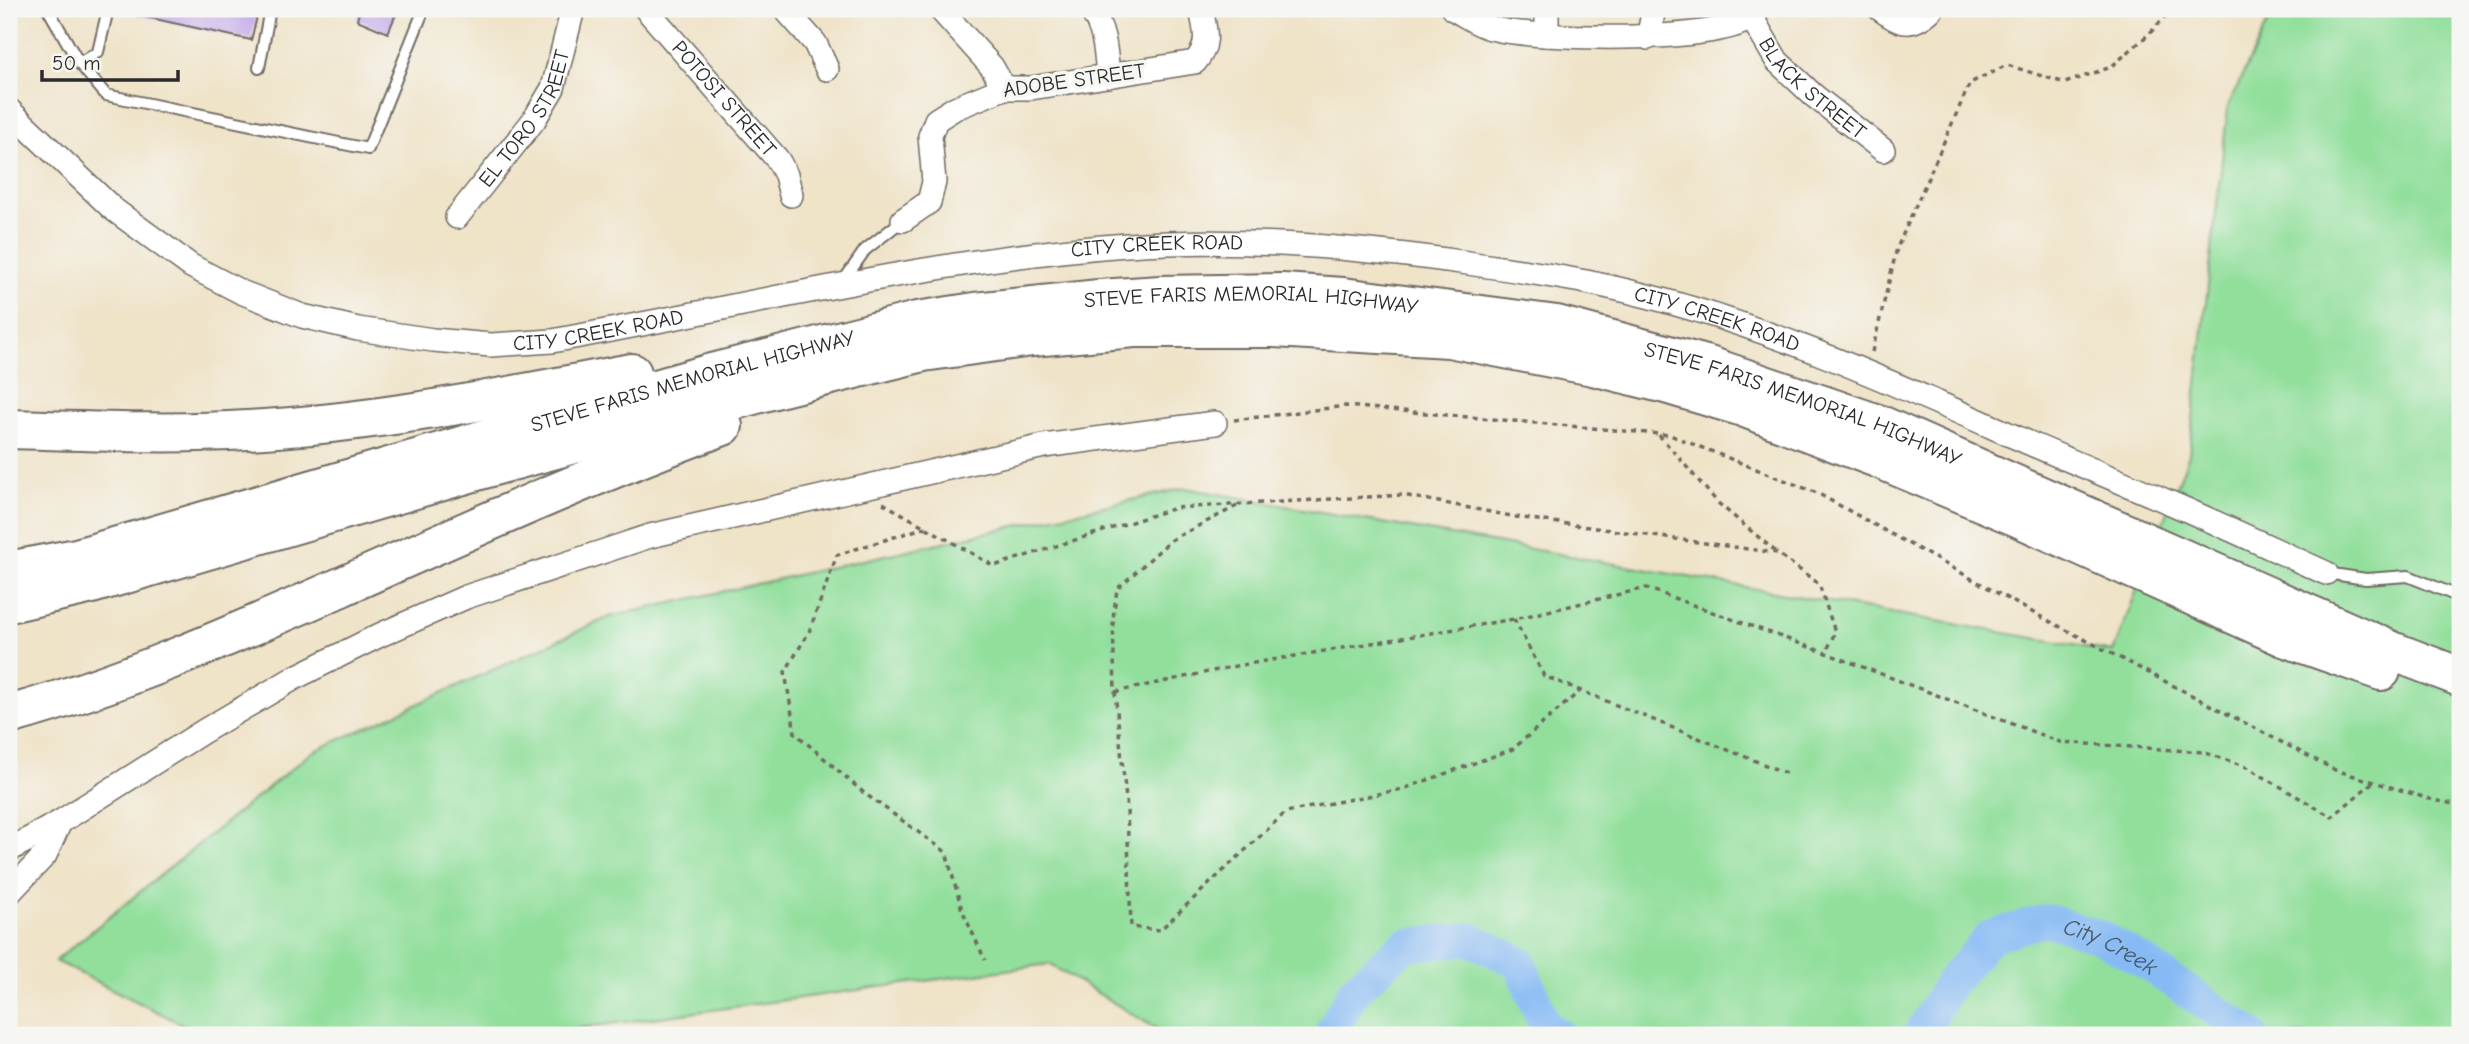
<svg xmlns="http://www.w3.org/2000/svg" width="2469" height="1044" font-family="'Comic Neue',sans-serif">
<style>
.green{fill:#92df9c;stroke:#5e8564;stroke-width:2}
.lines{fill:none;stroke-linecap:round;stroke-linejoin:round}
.stream{stroke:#86baf4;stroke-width:5}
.river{stroke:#86baf4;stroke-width:33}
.building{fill:#bc9fe9}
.service-casing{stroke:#706b62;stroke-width:14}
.minor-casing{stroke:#706b62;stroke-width:26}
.motorway-casing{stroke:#706b62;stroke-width:42}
.path{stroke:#706b62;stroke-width:3.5;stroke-dasharray:5 5;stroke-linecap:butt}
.service{stroke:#fff;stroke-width:10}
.minor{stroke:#fff;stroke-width:23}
.motorway{stroke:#fff;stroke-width:38}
.labels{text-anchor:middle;stroke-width:7;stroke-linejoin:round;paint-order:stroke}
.street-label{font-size:21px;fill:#2b2b2b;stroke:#f6f6f2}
.water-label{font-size:23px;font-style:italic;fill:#465667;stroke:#f6f6f2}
</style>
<rect width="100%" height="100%" fill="#f6f6f2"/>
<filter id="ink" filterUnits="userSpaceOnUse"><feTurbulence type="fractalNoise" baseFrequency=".0143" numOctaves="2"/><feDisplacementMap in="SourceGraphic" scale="14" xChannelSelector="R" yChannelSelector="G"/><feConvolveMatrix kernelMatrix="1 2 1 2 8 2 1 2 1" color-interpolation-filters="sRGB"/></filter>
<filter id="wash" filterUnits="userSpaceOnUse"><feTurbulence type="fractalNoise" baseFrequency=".00686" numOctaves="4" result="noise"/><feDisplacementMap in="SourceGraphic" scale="28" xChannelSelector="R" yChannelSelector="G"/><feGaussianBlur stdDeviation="1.57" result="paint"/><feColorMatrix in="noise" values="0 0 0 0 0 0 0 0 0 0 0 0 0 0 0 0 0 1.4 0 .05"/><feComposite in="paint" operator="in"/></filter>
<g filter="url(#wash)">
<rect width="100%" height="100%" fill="#efe3c8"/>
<path class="green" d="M 2274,9 L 2460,9 L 2460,1035 L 1156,1035 L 1157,1029 L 1049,964 L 529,1035 L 204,1035 L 55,961 L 312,752 L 609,617 L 1185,488 L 2113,652 L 2189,455 L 2228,106 Z"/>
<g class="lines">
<path class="stream" d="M 2457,584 L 2460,579"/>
<g class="river">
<path d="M 1330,1035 L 1355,989 L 1405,945 L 1470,939 L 1520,963 L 1545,1026 L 1559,1035"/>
<path id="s1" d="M 1919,1035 L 1951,982 L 1991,936 L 2047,920 L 2101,937 L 2141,960 L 2252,1035"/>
</g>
</g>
<g id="blocks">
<g class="building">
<path d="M 138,9 L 259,9 L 251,40 L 137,15 Z"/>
<path d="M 360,9 L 398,9 L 388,33 L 357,20 Z"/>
</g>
</g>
</g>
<g filter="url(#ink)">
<use href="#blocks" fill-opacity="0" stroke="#706b62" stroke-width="2"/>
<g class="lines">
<g class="service-casing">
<g id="service">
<path d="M 48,9 L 79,63 L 98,52 L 108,9"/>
<path d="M 79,63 L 106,95 L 368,149 L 424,9"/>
<path d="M 259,68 L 270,9"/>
<path d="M 842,283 L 865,250 L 903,220"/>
<path d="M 2326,573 L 2366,579 L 2408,576 L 2460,597"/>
</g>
</g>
<g class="minor-casing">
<g id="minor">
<path id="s2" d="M 646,9 L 778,160 L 786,175 L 791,195"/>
<path d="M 785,9 L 815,43 L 827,69"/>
<path d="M 940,9 L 992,67 L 1004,88"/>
<path d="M 1090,9 C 1105,28 1106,53 1108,76"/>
<path d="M 1453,9 C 1465,15 1478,25 1491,28 C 1535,40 1717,44 1752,17 C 1755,15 1757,12 1759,9"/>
<path d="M 1880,9 C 1902,25 1912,28 1932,9"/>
<path id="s3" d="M 1752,18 L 1777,61 L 1813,95 L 1883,150"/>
<path d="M 1547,35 L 1547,9"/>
<path d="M 1648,38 L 1654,9"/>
<path id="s4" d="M 9,110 L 113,209 L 191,266 L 241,292 L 302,316 L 358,329 L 433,340 L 491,345 L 552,341 C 743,307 932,259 1127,245 C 1241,237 1355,247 1468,263 C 1514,270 1560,276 1605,286 C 1745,316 1882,378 2013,436 C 2063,458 2115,479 2166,501 C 2220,524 2273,549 2326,573"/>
<path id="s5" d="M 457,217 L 534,120 L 553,88 L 573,9"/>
<path d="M 903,220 L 929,202 L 934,182 L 930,136 L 936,120 L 955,108 L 1004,88 L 1031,88 L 1195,62 C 1211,44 1205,30 1201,9"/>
<path d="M 9,850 L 60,822 L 204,731 L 296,677 L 380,635 L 466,597 L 650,536 L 1044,446 L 1215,423"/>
<path d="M 9,893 L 45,855 L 60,822"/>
</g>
</g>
<g class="motorway-casing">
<g id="motorway">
<path d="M 9,429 C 88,431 169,435 248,430 C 377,423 505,397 632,373"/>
<path id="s6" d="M 9,571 L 77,558 L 708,374 L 917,321 L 975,312 L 1099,299 L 1161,295 L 1282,293 L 1343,297 L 1557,325 L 1706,365 L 1878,424 L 2392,651 L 2460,677"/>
<path d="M 9,603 L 88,585 L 497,465 L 782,387 L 923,352 L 1032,337 L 1134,328 L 1274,328 L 1449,338 L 1593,366 L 1666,384 L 1740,406 L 1877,458 L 2015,516 L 2284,637 L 2381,671"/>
<path d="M 9,715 C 124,683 232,635 341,587 C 467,531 593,474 723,426"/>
</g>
</g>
<g class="path">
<path d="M 1872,352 L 1897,248 L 1970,83 L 2007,65 L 2065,83 L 2111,67 L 2149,34 L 2172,9"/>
<path d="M 1234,420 L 1346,406 L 1670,435 L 1817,493 L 2030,611 L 2335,770 L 2433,800 L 2460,805"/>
<path d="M 1659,435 L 1718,503 L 1775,551"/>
<path d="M 883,503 L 994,566 L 1175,508 L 1403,495 L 1516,517 L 1777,553 L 1819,584 L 1835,632 L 1826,653"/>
<path d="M 1237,506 L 1171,540 L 1117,589 L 1113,618 L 1115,692 L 1127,809 L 1131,927 L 1160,930 L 1286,812 L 1403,789 L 1513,749 L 1580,691"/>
<path d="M 926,527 L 837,555 L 809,632 L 785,672 L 795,733 L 864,793 L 946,852 L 962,910 L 985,960"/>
<path d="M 1514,619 L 1544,676 L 1788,774"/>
<path d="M 1115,692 L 1236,666 L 1514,619 L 1646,588 L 1826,653 L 2060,742 L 2203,752 L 2247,767 L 2332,817 L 2373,782"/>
</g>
<use href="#service" class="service"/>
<use href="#minor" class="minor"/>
<use href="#motorway" class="motorway"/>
</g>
</g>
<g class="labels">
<g class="street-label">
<text transform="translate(1074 80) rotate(-8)" y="7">ADOBE STREET</text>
<text dy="7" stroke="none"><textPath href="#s3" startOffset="94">BLACK STREET</textPath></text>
<text dy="7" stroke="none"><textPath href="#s2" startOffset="119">POTOSI STREET</textPath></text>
<text dy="7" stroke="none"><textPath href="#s5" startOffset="121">EL TORO STREET</textPath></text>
<text dy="7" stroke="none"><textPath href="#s4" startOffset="1228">CITY CREEK ROAD</textPath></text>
<text dy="7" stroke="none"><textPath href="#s6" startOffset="1278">STEVE FARIS MEMORIAL HIGHWAY</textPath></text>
<text dy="7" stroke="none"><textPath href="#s4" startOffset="1796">CITY CREEK ROAD</textPath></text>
<text dy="7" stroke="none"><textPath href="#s4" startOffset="662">CITY CREEK ROAD</textPath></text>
<text dy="7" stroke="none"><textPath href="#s6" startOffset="710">STEVE FARIS MEMORIAL HIGHWAY</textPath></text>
<text dy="7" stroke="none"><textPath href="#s6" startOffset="1844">STEVE FARIS MEMORIAL HIGHWAY</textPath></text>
</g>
<g class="water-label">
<text dy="8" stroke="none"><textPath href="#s1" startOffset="250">City Creek</textPath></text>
</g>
</g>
<rect width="2469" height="1044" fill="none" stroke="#f6f6f2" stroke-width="35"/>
<path d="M42 70v10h136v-10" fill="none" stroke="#2b2b2b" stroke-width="3.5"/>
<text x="52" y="70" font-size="21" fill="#2b2b2b" stroke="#f6f6f2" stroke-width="5" paint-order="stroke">50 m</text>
</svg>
